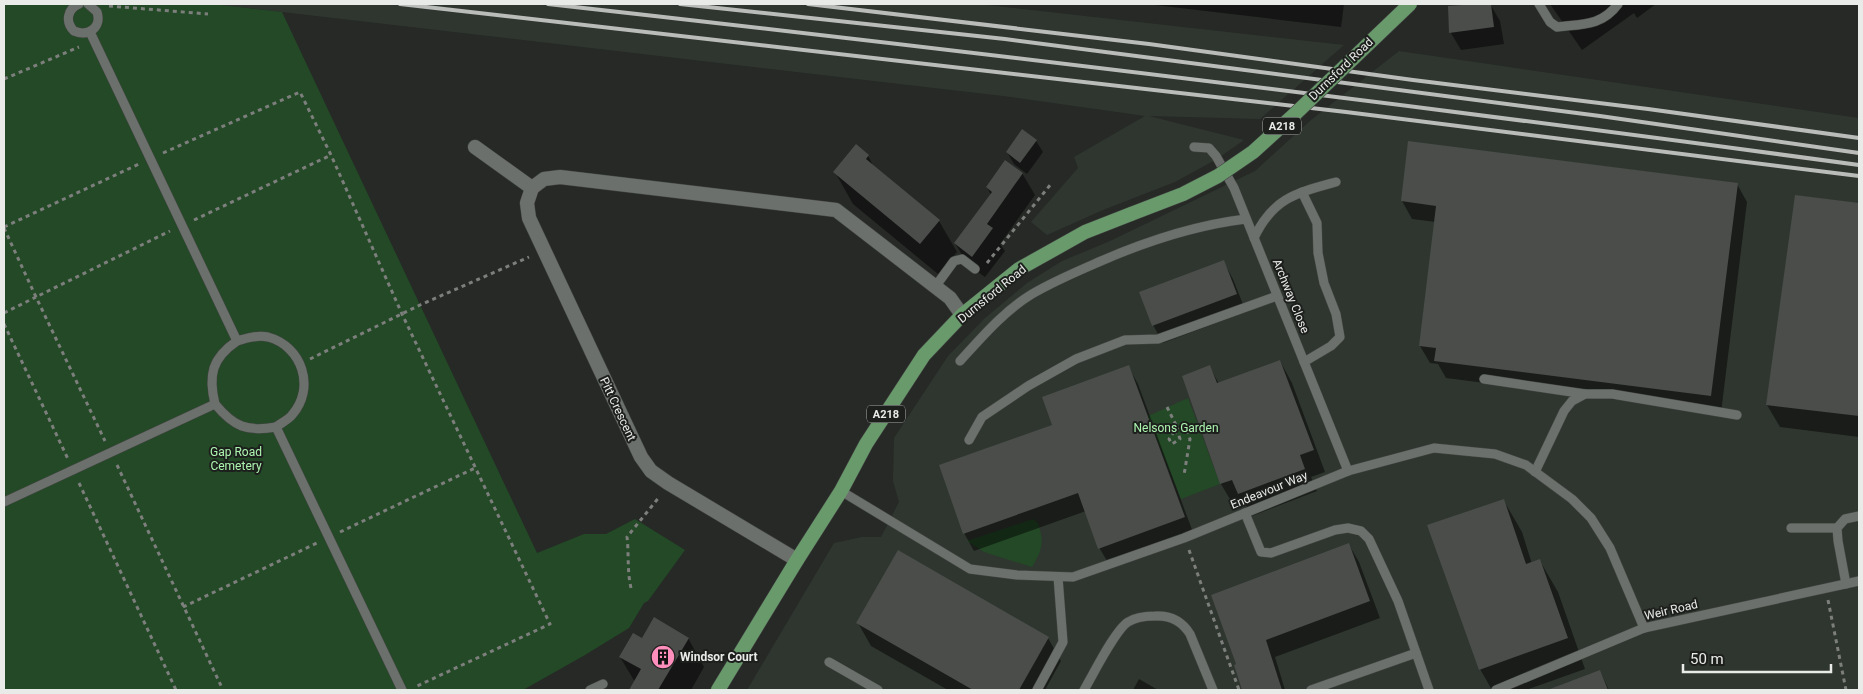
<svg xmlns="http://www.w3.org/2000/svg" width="1863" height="694" font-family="Roboto,sans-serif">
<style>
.built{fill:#2f362f}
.green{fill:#234926}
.shadow{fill:#0007}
.building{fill:#4a4d4a}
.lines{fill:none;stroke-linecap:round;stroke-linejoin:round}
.service-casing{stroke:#434643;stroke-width:10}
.minor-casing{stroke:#434643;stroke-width:15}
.primary-casing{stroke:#434643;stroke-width:15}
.path{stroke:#7d7f7d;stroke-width:3;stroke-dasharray:4 4;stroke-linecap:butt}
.service{stroke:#6c706c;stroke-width:9}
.minor{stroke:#6c706c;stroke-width:14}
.primary{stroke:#699a6c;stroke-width:14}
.rail{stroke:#babcba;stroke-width:4}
.primary-bridge-casing{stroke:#434643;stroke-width:15;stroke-linecap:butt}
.primary-bridge{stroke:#699a6c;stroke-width:14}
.labels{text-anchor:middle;stroke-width:4;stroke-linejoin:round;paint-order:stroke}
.shield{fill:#1d1f1d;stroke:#acaeac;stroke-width:1}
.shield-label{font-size:11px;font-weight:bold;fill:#e9ebe9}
.street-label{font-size:12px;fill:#e9ebe9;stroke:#1d1f1d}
.park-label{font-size:12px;fill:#adf6b0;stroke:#1d1f1d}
.poi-label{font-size:12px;font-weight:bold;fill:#e9ebe9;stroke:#1d1f1d;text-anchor:start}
</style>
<rect width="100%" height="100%" fill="#262926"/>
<g class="built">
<path d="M 213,4 L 978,4 L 1344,45 L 1260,119 L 1149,116 L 1244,140 L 1217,159 L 1175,182 L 1103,210 L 1047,235 L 1031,222 L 1078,168 L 1074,157 L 1145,116 L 1003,96 Z"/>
<path d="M 1399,51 L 1859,118 L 1859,690 L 747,690 L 834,543 L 862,537 L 881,537 L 899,502 L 893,481 L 894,438 L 948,356 L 985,318 L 1027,283 L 1062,261 L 1110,241 L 1255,171 L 1311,120 Z"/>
</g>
<g class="green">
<path d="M 4,4 L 213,4 L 282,12 L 537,553 L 584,534 L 606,534 L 635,519 L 685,550 L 648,601 L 644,603 L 629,628 L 585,655 L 523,690 L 4,690 Z"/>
<path d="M 1188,398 L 1220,484 L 1181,499 L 1148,416 Z"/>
<path d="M 1033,519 L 1038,523 C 1044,542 1043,549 1032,567 L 984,552 L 967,541 Z"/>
</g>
<g class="shadow">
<path d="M 1146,4 L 1344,4 L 1341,27 Z"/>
<path d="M 1490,4 L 1500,21 L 1504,44 L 1461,50 L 1451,33 L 1450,8 Z"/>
<path d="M 1550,4 L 1656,4 L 1637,18 L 1634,13 L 1582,50 Z"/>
<path d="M 1036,141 L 1043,152 L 1027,174 L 1014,164 L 1007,152 Z"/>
<path d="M 1409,143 L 1737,184 L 1747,202 L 1721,413 L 1446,378 L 1438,364 L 1430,363 L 1420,346 L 1436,222 L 1412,219 L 1402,201 Z"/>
<path d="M 868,156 L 875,169 L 939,221 L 957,252 L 938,274 L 853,204 L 835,172 Z"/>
<path d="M 1022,173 L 1035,195 L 1000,244 L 1005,251 L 985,277 L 968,265 L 955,243 L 991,195 L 987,187 Z"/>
<path d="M 1796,197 L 1859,205 L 1859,437 L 1780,427 L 1767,405 Z"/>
<path d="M 1223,261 L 1233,279 L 1246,312 L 1163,343 L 1153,325 Z"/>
<path d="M 1280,361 L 1292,383 L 1325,472 L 1311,477 L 1317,491 L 1252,516 L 1244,502 L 1234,506 L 1221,484 L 1183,376 L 1210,367 L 1219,384 Z"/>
<path d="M 1128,366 L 1138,384 L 1194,535 L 1110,566 L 1100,549 L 1086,511 L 974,551 L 964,533 L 1054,425 Z"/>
<path d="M 1504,501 L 1522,532 L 1532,564 L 1540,561 L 1558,592 L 1585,669 L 1526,690 L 1492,690 L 1480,669 Z"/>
<path d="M 1349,545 L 1359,562 L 1380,618 L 1275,657 L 1285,690 L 1244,690 L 1235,665 Z"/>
<path d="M 858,623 L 1048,638 L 1061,661 L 1045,690 L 948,690 L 871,646 Z"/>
<path d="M 688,638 L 704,667 L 691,690 L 630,690 L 635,682 L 620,657 L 643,640 Z"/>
<path d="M 1600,671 L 1609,690 L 1550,690 Z"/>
<path d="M 1139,679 L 1158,690 L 1133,690 Z"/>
</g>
<g class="building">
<path d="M 1477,4 L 1491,4 L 1494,27 L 1449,33 L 1448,6 Z"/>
<path d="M 1022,129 L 1037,140 L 1020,163 L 1006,152 Z"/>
<path d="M 1408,141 L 1738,183 L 1711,396 L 1434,361 L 1436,348 L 1419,346 L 1436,206 L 1401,201 Z"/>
<path d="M 856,144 L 869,155 L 866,159 L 940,220 L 920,244 L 833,172 Z"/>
<path d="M 1005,160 L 1023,173 L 987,224 L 993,228 L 972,257 L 954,243 L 992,192 L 986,187 Z"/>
<path d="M 1795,195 L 1859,203 L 1859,416 L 1766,405 Z"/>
<path d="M 1224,260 L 1237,294 L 1152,326 L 1139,292 Z"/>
<path d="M 1280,360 L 1314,450 L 1300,455 L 1305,469 L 1238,494 L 1232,480 L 1220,484 L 1182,376 L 1210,365 L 1217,383 Z"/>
<path d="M 1129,365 L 1185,517 L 1098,549 L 1078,493 L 963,534 L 939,465 L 1052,425 L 1042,397 Z"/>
<path d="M 1504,499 L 1526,564 L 1540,559 L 1568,638 L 1479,670 L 1427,525 Z"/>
<path d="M 1349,543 L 1370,601 L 1266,640 L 1282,690 L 1242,690 L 1234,665 L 1236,664 L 1211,595 Z"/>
<path d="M 898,550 L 1049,637 L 1019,690 L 973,690 L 856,623 Z"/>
<path d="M 654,617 L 689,638 L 658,690 L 629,690 L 641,669 L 619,657 L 633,633 L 642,638 Z"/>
<path d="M 1600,670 L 1608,690 L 1551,690 L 1550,689 Z"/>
</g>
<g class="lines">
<g class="service-casing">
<g id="service">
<path d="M 79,4 C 67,9 65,22 74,31 C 89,37 102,27 97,12 L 88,4"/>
<path d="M 1539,4 L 1550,22 L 1557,27 C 1582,24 1602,26 1618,4"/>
<path d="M 90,32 L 237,341 C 247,338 257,335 268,337 C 302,346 316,388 292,415 C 288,420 281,423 276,427"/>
<path d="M 1194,147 L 1209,148 L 1216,156 L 1234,188 L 1348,471"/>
<path d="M 1302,192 L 1317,223 L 1318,253 L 1324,283 L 1336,314 L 1340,337 L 1331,346 L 1304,362"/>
<path d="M 1254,238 C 1273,198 1296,193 1336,182"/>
<path d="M 935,287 L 954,261 L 962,259 L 975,269"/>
<path d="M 960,361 C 982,337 1004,311 1032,294 C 1054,281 1078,271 1101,261 C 1147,241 1196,225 1246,219"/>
<path d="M 1484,379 L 1585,394"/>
<path d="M 215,404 C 208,375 212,358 237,341"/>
<path d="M 969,440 L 982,417 L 1028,386 L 1076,359 L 1125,340 L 1158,339 L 1277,296"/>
<path d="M 1535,472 L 1564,411 L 1572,401 L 1585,394 L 1612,394 L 1737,415"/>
<path d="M 841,491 L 970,569 L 1017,575 L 1073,577 L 1184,538 L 1348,471 L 1434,448 L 1495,454 L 1526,465 L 1572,499 L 1591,518 L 1610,548 L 1644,628"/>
<path d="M 4,502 L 215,404 C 234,427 247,432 276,427 L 402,690"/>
<path d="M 1245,513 L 1261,552 L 1271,553 L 1335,530 L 1348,528 L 1361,531 L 1369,539 L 1398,601 L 1429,690"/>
<path d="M 1791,528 L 1837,528"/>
<path d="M 1846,584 L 1838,541 L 1837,528 L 1845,519 L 1859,516"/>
<path d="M 829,662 L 878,690"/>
<path d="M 590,690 L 603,684"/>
<path d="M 1037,690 L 1063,642 L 1058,577"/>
<path d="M 1084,690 C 1093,675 1115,630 1128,622 C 1136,617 1145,616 1155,616 C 1170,615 1182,621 1190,634 L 1213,690"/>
<path d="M 1311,690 L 1416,653"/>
<path d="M 1496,690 L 1644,628 L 1859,581"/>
</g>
</g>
<g class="minor-casing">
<g id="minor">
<path d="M 475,147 L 532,188"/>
<path d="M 797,560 L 668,483 L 651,471 L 641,457 L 529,218 L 527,203 L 532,188 L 544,179 L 560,177 L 836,210 L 950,298 L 962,315"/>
</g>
</g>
<g class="primary-casing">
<path id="primary" d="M 718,690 L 797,560 L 841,491 L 866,444 L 924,355 L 962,315 L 1019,269 L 1085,232 L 1131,214"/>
</g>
<g class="path">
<path d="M 109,6 L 208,14"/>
<path d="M 4,79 L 79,47"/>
<path d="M 163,153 L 300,92 L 331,155 L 402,314 L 550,624 L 415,687"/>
<path d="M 194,220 L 331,155"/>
<path d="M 4,227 L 139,164"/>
<path d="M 4,228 L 36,297 L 170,231"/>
<path d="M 987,263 L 1051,184"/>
<path d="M 4,313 L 36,297 L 105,441"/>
<path d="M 4,324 L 68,459"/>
<path d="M 310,359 L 420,305 L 529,257"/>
<path d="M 1167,407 L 1177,427 L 1187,431 L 1190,439 L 1184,475"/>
<path d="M 1173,432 L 1178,433 L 1180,439 L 1172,444 L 1169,439 L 1177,427"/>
<path d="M 117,465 L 223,690"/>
<path d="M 79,483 L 176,690"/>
<path d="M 340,532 L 475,468"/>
<path d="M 1189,550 L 1239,690"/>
<path d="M 631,588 C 627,571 629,554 627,537 L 660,496"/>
<path d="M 1828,600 L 1846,690"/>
<path d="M 183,607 L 317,543"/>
</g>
<use href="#service" class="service"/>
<use href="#minor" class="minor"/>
<use href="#primary" class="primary"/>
<g class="rail">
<path d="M 400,4 L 1346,112 L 1859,176"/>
<path d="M 548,4 C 986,53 1423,106 1859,165"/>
<path d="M 680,4 L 1005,39 L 1600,116 L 1859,153"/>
<path d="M 808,4 L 1149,44 L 1413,80 L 1648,109 L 1859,138"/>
</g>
<g class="primary-bridge-casing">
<path id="primary-bridge" d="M 1131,214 L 1183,194 L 1218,176 L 1253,152 L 1295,114 L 1410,4"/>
</g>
<use href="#primary-bridge" class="primary-bridge"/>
</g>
<defs>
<g id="building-disc" transform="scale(1.25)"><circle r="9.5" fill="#fe8ebb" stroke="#1d1f1d"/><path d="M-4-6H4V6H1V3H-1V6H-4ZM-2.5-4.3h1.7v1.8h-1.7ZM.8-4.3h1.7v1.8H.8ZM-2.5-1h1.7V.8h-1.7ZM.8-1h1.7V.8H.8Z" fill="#111"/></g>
</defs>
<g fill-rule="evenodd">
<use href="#building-disc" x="663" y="657"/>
</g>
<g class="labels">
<g class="shield">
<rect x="1263" y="117.5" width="38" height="17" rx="4"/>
<rect x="867" y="405.5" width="38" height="17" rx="4"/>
</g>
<g class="shield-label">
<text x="1282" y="130">A218</text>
<text x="886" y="418">A218</text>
</g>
<g class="street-label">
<text transform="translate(1341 69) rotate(-44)" y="4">Durnsford Road</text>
<text transform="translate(992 294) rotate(-39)" y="4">Durnsford Road</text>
<text transform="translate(1291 296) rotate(68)" y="4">Archway Close</text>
<text transform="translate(618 409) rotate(65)" y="4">Pitt Crescent</text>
<text transform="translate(1269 490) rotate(-22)" y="4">Endeavour Way</text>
<text transform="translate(1671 610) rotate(-13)" y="4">Weir Road</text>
</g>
<g class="park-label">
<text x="1176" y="432">Nelsons Garden</text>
<text x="236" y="456">Gap Road<tspan x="236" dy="14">Cemetery</tspan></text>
</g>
<g class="poi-label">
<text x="680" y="661">Windsor Court</text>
</g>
</g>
<rect width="1863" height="694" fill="none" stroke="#e9ebe9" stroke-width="10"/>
<path d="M1683 664v8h148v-8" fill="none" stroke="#e9ebe9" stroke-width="2.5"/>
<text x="1690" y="664" font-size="15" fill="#e9ebe9" stroke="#1d1f1d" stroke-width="4" paint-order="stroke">50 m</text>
</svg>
